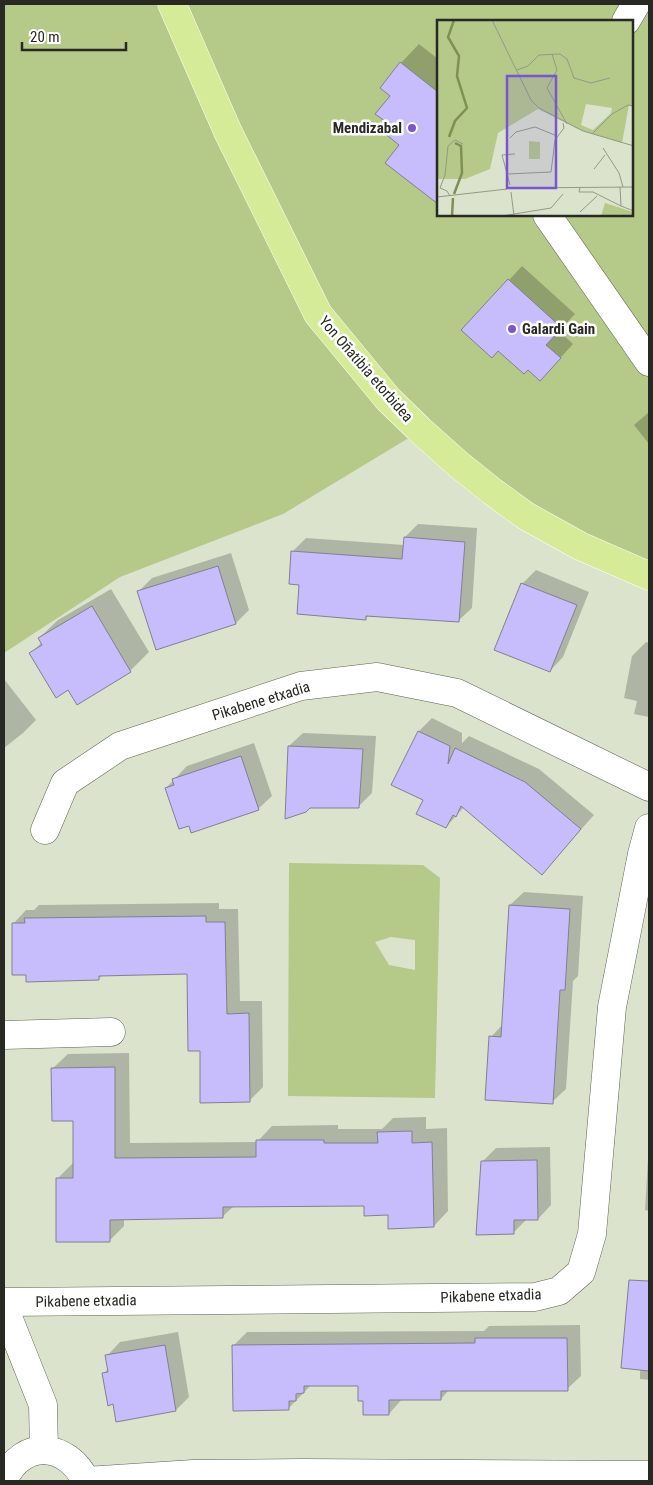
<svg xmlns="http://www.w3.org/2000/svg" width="653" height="1485" font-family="'Roboto Condensed',sans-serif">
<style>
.green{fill:#b5c989;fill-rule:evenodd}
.shadow{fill:#0003}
.building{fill:#c7bcfc;stroke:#827f93}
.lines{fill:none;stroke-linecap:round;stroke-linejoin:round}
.minor-casing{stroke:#5d6351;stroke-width:29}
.major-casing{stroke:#fff;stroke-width:29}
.minor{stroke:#fff;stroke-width:28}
.major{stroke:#d5eb98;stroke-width:28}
.poi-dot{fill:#7756d0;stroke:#fff;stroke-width:2}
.labels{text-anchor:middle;stroke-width:5;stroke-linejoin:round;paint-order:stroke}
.poi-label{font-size:15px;font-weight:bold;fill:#272922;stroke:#fff;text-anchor:end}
.street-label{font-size:15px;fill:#272922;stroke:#fff}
.inset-river{fill:none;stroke:#7e9152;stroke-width:2.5}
.inset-road{fill:none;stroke:#939989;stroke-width:1}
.view{fill:#7756d0;fill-opacity:0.15;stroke:#7756d0;stroke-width:2.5}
.inset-edge{fill:none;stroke:#272922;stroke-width:2.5}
</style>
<rect width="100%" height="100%" fill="#dbe3cd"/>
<g class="green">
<path d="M 4,4 L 649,4 L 649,576 L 458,464 L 407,439 L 283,514 L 120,577 L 4,653 ZM 438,21 L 632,21 L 632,215 L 438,215 Z"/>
<path d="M 289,863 L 423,865 L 440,878 L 435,1098 L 288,1096 ZM 391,937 L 415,940 L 415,970 L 389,965 L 375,942 Z"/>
</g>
<g class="shadow">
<path d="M 419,44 L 438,59 L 438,192 L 401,145 L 391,124 L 392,95 L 401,63 Z"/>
<path d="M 522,266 L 575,314 L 559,331 L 573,344 L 553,366 L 528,368 L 463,330 Z"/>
<path d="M 649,412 L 649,444 L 634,425 Z"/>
<path d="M 418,524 L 477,528 L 472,608 L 458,621 L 369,615 L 366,618 L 301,584 L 293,551 L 306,538 L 404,545 L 405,537 Z"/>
<path d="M 231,553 L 249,610 L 236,623 L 157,649 L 138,592 L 152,578 Z"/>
<path d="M 536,570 L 589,592 L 563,657 L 550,671 L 522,584 Z"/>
<path d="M 111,589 L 149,652 L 130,671 L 78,703 L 69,688 L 31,653 L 42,642 L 39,638 L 58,620 Z"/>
<path d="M 646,642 L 649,643 L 649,717 L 634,714 L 637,701 L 624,698 L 632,656 Z"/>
<path d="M 4,679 L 36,720 L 23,733 L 4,748 Z"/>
<path d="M 432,718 L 462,733 L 462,743 L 469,736 L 539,769 L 594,815 L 542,873 L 464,807 L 446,827 L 424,799 L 419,731 Z"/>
<path d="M 303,733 L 376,736 L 372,793 L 359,806 L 289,746 Z"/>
<path d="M 254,743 L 272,796 L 258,809 L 166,788 L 187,766 Z"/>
<path d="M 524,892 L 583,896 L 578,976 L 573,981 L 566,1089 L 552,1102 L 491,1037 L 503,1024 L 510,905 Z"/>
<path d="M 219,903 L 219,909 L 238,909 L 240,1001 L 262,1001 L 263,1087 L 249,1101 L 201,1050 L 188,972 L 103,975 L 98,979 L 27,973 L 13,924 L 26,910 L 34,910 L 39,905 Z"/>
<path d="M 129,1053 L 130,1143 L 257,1142 L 272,1126 L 338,1125 L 338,1129 L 382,1129 L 393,1118 L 426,1117 L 426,1129 L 447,1128 L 448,1211 L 434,1226 L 389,1214 L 365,1204 L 234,1206 L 222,1217 L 124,1219 L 124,1226 L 109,1241 L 58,1178 L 73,1163 L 75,1163 L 75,1120 L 53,1068 L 68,1054 Z"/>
<path d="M 649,1142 L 649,1211 L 645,1210 Z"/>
<path d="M 550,1147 L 551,1205 L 538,1219 L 527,1219 L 513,1233 L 482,1162 L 496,1148 Z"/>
<path d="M 641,1297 L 649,1298 L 649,1380 L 640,1379 Z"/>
<path d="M 580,1325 L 581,1376 L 567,1389 L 449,1390 L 441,1399 L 402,1399 L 389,1414 L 364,1400 L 359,1385 L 311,1385 L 288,1409 L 233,1346 L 247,1332 L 484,1331 L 489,1326 Z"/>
<path d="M 178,1332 L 189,1397 L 176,1410 L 114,1403 L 103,1374 L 109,1368 L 107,1356 L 120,1342 Z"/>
</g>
<g class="building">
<path d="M 400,62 L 438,92 L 438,204 L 385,163 L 399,145 L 383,132 L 389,124 L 375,114 L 390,96 L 380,88 Z"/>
<path d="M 508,279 L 562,328 L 546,345 L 561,358 L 540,381 L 528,370 L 524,374 L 498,351 L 492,358 L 461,330 Z"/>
<path d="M 404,537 L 465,542 L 459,622 L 366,616 L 366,620 L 297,614 L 299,585 L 289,584 L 291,551 L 402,559 Z"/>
<path d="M 218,566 L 236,624 L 156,650 L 137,591 Z"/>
<path d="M 521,583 L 577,605 L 550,672 L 494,650 Z"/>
<path d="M 92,606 L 131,672 L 77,705 L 68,690 L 56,698 L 29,653 L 42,645 L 38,638 Z"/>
<path d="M 418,731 L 450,746 L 448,764 L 455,748 L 525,782 L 581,829 L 542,875 L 461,806 L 456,817 L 453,815 L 446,828 L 416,814 L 423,800 L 391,785 Z"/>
<path d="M 288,746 L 363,749 L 359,808 L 310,808 L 306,812 L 285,819 Z"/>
<path d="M 241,756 L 259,810 L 191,833 L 189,826 L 179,829 L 165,788 L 174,785 L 172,779 Z"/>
<path d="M 509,905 L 570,909 L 565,990 L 560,990 L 553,1104 L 485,1100 L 489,1036 L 501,1037 Z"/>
<path d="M 206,916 L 206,922 L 225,922 L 227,1014 L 249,1013 L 250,1102 L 200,1103 L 200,1051 L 188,1051 L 187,974 L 99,976 L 99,980 L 26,982 L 26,975 L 12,975 L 12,923 L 25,923 L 24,918 Z"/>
<path d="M 115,1067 L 115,1158 L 256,1157 L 256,1140 L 324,1140 L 324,1143 L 378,1143 L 377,1132 L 412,1131 L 412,1143 L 432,1142 L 434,1227 L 388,1229 L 388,1215 L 364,1216 L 364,1206 L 223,1207 L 223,1218 L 110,1220 L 110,1242 L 56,1242 L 56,1178 L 73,1178 L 73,1121 L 52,1121 L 51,1068 Z"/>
<path d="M 537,1160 L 538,1220 L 514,1220 L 514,1234 L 476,1235 L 481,1161 Z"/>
<path d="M 629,1280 L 649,1281 L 649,1371 L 621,1368 Z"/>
<path d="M 475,1338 L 567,1338 L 568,1391 L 441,1391 L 441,1400 L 389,1400 L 389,1415 L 363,1415 L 363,1401 L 358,1401 L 358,1386 L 304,1386 L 304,1393 L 296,1394 L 296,1401 L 289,1401 L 289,1410 L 233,1411 L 232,1345 L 475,1343 Z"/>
<path d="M 165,1345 L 176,1411 L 116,1422 L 113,1404 L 108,1406 L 102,1373 L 108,1372 L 105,1355 Z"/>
</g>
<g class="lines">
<g class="minor-casing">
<g id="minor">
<path d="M 626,21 L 636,4"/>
<path d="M 547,215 L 649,362"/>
<path d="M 45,830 L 65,783 L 120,746 L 301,686 L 377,677 L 457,693 L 649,787"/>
<path d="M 4,1035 L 111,1032"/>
<path d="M 4,1302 L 535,1297 L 559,1291 L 581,1272 L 592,1234 L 612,1007 L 642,854 L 649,828"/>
<path d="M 4,1307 L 43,1405 L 44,1450"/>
<path d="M 4,1479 C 23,1439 67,1442 86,1481"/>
<path d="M 86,1481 L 193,1474 L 302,1473 L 649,1475"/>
</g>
</g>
<g class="major-casing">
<path id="major" d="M 172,4 L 228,132 L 318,314 L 388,399 L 420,430 L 458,464 L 493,492 L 526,516 L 580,546 L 649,576"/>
</g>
<use href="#minor" class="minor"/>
<use href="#major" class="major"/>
</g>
<g class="poi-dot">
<circle cx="412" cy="128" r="5"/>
<circle cx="512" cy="329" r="5"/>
</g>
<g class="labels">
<g class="poi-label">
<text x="402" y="133">Mendizabal</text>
<text x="522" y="334" text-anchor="start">Galardi Gain</text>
</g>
<g class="street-label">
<text transform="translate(366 369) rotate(49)" y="5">Yon Oñatibia etorbidea</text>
<text transform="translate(261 701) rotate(-17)" y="5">Pikabene etxadia</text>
<text transform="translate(491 1296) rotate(-2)" y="5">Pikabene etxadia</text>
<text transform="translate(86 1301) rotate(-1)" y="5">Pikabene etxadia</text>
</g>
</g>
<g transform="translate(437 20)">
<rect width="196" height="196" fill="#dbe3cd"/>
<path d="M 0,0 L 196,0 L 196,87 L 192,85 L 185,123 L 143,110 L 101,89 L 61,113 L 53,149 L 28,159 L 0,159 ZM 149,84 L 175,88 L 174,93 L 156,110 L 144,105 ZM 92,121 L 103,122 L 103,139 L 92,139 ZM 168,183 L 196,192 L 196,196 L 164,196 Z" fill="#b5c989" fill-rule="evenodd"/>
<path class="inset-river" d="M 12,117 L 18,101 L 30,88 L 20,56 L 22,36 L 11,17 L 17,0M 17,174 L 25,153 L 24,126 L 18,123M 15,196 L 16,178"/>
<path class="inset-road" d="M 55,0 L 94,80 L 102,88 L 146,111 L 197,126M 115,34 L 120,50 L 110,68 L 130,104M 80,50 L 91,46 L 102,35 L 123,34 L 130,39 L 137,58 L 154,63 L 173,58M 155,114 L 175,94 L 191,85 L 197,86M 73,118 L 79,112 L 98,107 L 120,116M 166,128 L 182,153 L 186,167M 157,149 L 168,135M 70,154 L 114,152 L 118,120 L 127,108 L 126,103M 73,165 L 65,135 L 78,134M 143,167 L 142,172 L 156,172 L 184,186M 183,167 L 184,186 L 197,191M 76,168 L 197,167M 74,172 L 77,196M 13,176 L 10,171 L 3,168 L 8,155 L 11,126 L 18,120 L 26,124M 0,177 L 70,169M 143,192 L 160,176M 65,196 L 114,188 L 126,174"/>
<path class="view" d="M 70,56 L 119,56 L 119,168 L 70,168 Z"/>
<rect width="196" height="196" class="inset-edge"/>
</g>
<rect width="653" height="1485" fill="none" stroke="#272922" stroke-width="10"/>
<path d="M22 42v8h104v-8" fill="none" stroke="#272922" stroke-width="2.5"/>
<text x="30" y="42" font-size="15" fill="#272922" stroke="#ffffff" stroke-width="4" paint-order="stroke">20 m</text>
</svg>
